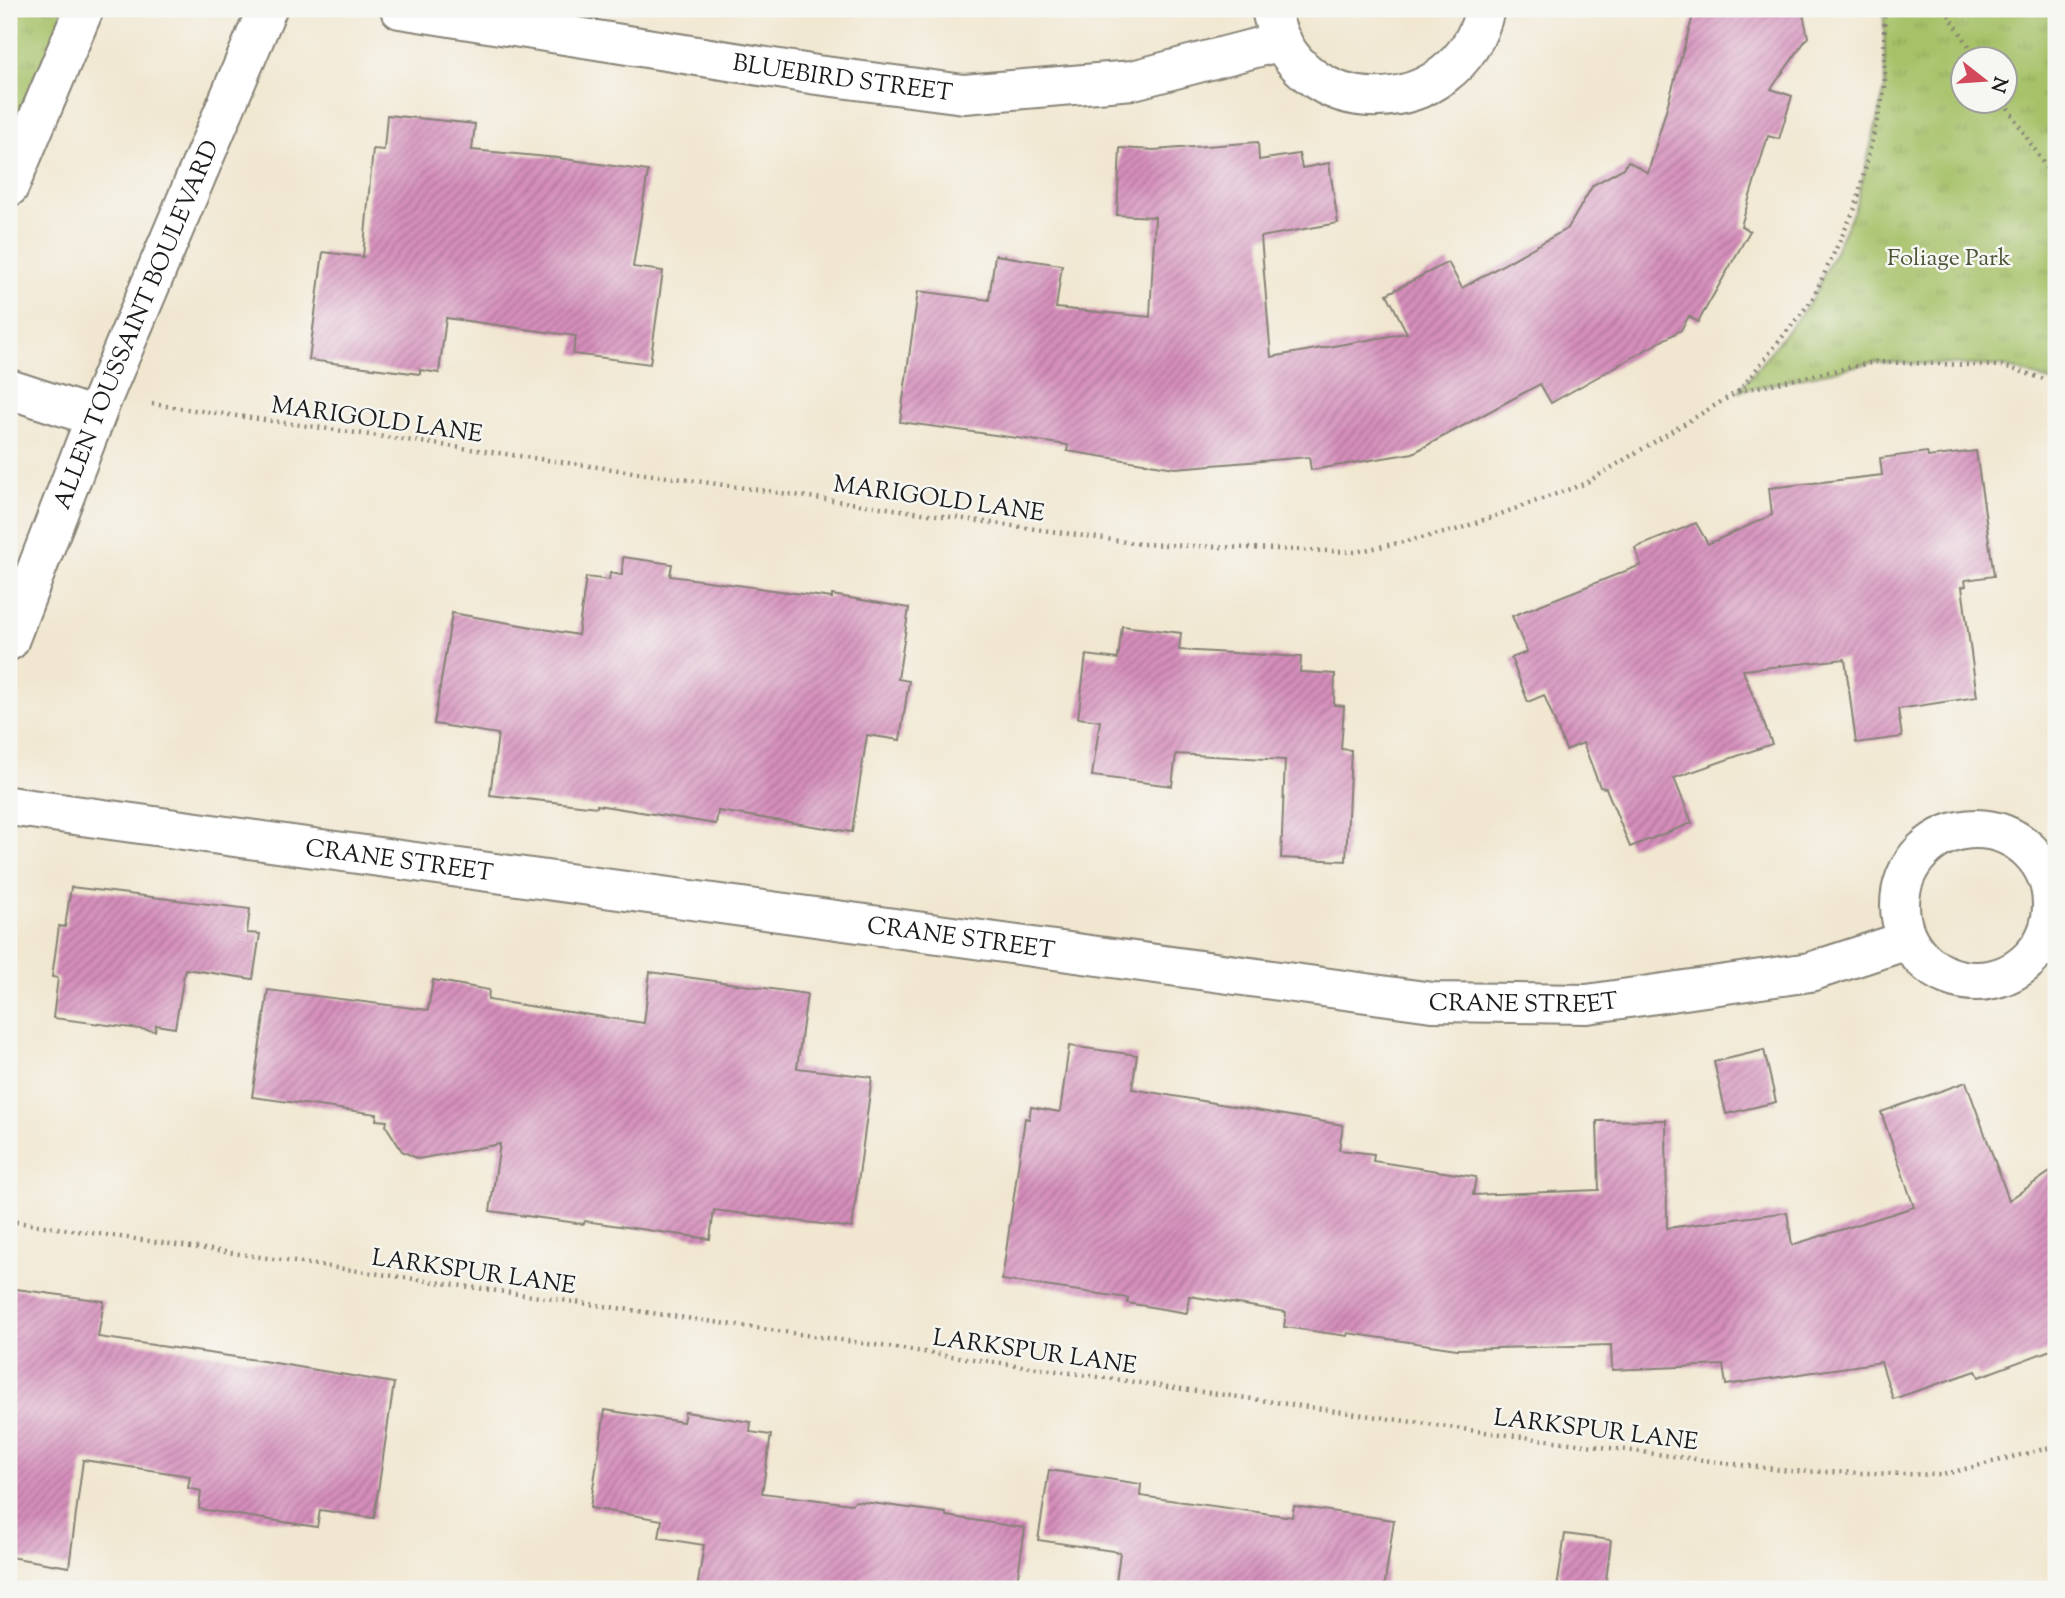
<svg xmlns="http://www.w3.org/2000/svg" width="2065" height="1598" font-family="'Sorts Mill Goudy',serif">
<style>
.park{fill:url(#park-tufts);stroke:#616e42;stroke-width:2;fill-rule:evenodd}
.building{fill:url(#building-hatch)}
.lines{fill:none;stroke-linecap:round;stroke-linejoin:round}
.minor-casing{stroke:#868276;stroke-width:42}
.major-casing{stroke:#868276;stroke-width:42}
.path{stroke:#868276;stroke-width:4.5;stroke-dasharray:2 5;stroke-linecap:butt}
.minor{stroke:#fff;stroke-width:38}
.major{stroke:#fff;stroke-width:38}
.labels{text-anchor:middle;stroke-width:5;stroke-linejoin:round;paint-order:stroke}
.street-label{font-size:24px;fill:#1c1c1c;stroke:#f6f6f2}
.park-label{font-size:24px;fill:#4c5637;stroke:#f6f6f2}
</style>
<defs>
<pattern id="park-tufts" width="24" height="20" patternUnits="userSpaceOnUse" patternTransform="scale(1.75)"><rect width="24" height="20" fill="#a6c168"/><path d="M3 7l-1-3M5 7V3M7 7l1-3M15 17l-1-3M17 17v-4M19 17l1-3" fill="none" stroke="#8ea55a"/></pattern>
<pattern id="building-hatch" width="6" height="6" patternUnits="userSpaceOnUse" patternTransform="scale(1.75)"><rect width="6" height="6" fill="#d58ebb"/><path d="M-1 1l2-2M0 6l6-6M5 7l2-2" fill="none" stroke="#ac7397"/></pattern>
</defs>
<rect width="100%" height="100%" fill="#f6f6f2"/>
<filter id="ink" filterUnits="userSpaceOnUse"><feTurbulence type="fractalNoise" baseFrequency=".0143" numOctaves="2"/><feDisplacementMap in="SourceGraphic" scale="14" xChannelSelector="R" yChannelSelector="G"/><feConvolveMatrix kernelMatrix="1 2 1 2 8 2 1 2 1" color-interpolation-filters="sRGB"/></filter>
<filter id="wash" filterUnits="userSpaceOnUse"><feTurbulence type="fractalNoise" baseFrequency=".00686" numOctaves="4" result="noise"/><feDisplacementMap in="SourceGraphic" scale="28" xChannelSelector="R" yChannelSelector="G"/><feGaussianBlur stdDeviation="1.57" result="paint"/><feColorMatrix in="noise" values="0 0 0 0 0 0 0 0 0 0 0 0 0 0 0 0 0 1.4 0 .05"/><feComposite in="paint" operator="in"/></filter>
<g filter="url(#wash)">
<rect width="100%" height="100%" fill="#f1e7d0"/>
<g class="park">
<path d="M 9,9 L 84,9 L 9,187 Z"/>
<path d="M 1884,9 L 2056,9 L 2056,383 L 2004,366 L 1875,362 L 1739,391 L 1812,300 L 1856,206 L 1885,88 ZM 1964,60 L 2006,60 L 2006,102 L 1964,102 Z"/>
</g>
<g id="blocks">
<g class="building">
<path d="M 1695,9 L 1802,9 L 1808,37 L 1771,89 L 1792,96 L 1779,139 L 1768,136 L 1741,226 L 1750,231 L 1698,322 L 1689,316 L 1681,330 L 1551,403 L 1540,384 L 1413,453 L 1311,470 L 1309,457 L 1175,468 L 1067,451 L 1068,445 L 900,422 L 918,291 L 989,300 L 995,255 L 1062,265 L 1056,308 L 1150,317 L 1155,217 L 1117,215 L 1120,148 L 1154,150 L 1258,142 L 1259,160 L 1299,154 L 1302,168 L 1329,163 L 1338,223 L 1261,237 L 1271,357 L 1407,333 L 1387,294 L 1448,262 L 1462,288 L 1568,228 L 1593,185 L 1624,168 L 1628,161 L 1648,173 Z"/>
<path d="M 387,115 L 475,124 L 472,150 L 558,158 L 648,171 L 633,267 L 663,271 L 650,364 L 573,354 L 576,336 L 446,318 L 439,373 L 420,370 L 420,374 L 309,360 L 323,252 L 363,257 L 373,149 L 384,150 Z"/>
<path d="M 1976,451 L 1994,576 L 1965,580 L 1966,586 L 1962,587 L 1977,697 L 1898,709 L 1902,737 L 1856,743 L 1845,659 L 1743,670 L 1772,744 L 1674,778 L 1692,823 L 1630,847 L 1606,788 L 1600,787 L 1583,743 L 1566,750 L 1544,695 L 1528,702 L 1511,658 L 1527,652 L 1512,616 L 1641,565 L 1635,548 L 1696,523 L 1708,544 L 1772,515 L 1769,488 L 1882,475 L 1880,458 L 1927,452 L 1928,457 Z"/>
<path d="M 623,557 L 672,564 L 670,576 L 832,598 L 832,595 L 909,608 L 898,679 L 909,681 L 900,740 L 867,735 L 852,832 L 718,811 L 716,824 L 597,805 L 597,807 L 490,795 L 498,734 L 434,724 L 452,613 L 578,635 L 586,577 L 609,580 L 610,573 L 622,575 Z"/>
<path d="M 1122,626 L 1181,633 L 1179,650 L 1301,657 L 1300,672 L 1335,674 L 1334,705 L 1344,706 L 1341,749 L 1351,750 L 1346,861 L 1281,858 L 1285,760 L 1176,754 L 1172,786 L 1092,776 L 1100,721 L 1078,718 L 1086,655 L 1118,659 Z"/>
<path d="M 71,887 L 250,909 L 247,933 L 260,934 L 253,979 L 185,969 L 175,1028 L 156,1025 L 155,1031 L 53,1018 L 58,978 L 52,977 L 59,926 L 65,927 Z"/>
<path d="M 650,972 L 807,994 L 797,1068 L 872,1077 L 852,1228 L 714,1210 L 710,1239 L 585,1221 L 584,1224 L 490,1211 L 500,1144 L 418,1159 L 402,1151 L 386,1126 L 387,1121 L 376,1120 L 377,1114 L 252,1097 L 268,990 L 428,1010 L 433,980 L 489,990 L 488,1000 L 644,1023 Z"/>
<path d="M 1069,1046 L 1137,1055 L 1132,1089 L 1343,1125 L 1339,1150 L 1374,1154 L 1373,1161 L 1476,1177 L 1473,1195 L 1599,1190 L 1597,1121 L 1666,1120 L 1667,1228 L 1787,1212 L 1792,1245 L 1914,1207 L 1881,1112 L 1966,1082 L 2009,1200 L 2056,1168 L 2056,1348 L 1979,1377 L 1976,1371 L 1893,1399 L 1881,1362 L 1726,1385 L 1723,1365 L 1612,1370 L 1611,1345 L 1457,1349 L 1348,1333 L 1347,1336 L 1284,1327 L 1286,1312 L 1189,1296 L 1187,1313 L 1127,1303 L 1128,1298 L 1002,1280 L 1025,1118 L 1029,1119 L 1031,1107 L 1060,1112 Z"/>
<path d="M 1764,1050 L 1776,1102 L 1726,1114 L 1714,1062 Z"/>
<path d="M 9,1288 L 104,1301 L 98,1337 L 263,1361 L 394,1383 L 374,1518 L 320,1510 L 317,1527 L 199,1509 L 201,1491 L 188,1488 L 190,1476 L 83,1460 L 69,1567 L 9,1557 Z"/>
<path d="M 605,1410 L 683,1422 L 685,1412 L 751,1422 L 750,1432 L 771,1435 L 762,1493 L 851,1504 L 856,1501 L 946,1513 L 946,1516 L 1025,1528 L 1016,1589 L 697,1589 L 704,1545 L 659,1538 L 662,1520 L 590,1508 Z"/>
<path d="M 1049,1470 L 1141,1484 L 1140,1496 L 1292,1517 L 1294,1506 L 1394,1520 L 1384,1589 L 1115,1589 L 1120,1552 L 1038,1540 Z"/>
<path d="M 1565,1534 L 1611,1540 L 1605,1589 L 1557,1589 Z"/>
</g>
</g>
</g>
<g filter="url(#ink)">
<use href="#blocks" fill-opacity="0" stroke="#868276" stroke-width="2"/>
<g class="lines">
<g class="minor-casing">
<g id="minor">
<path id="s1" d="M 400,9 L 817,75 L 964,94 L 1133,80 L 1282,41"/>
<path d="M 1271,9 C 1293,128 1459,125 1485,9"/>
<path id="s2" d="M 9,806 L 1432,1002 L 1587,1004 L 1810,972 L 1908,940"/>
<circle cx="1976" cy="905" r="76"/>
</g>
</g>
<g class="major-casing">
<g id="major">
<path d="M 9,187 L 84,9"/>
<path d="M 9,389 L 95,417"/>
<path id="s3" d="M 9,641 L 103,397 L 267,9"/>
</g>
</g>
<g class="path">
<path d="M 1884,9 L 1885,88 L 1856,206 L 1812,300 L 1739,391 L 1875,362 L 2004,366 L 2056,383"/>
<path d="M 1945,9 L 1978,60"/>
<path d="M 2004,102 L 2056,183"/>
<path d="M 152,404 L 1141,544 L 1356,552 L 1453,531 L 1584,484 L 1739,391"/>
<path d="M 9,1221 L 1469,1430 L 1789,1471 L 1941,1475 L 2056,1446"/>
</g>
<use href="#minor" class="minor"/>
<use href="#major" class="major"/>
</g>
</g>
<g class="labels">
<g class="street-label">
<text dy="8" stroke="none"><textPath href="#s1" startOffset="448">BLUEBIRD STREET</textPath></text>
<text dy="8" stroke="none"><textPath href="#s3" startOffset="341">ALLEN TOUSSAINT BOULEVARD</textPath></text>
<text transform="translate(377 419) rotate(8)" y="8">MARIGOLD LANE</text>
<text transform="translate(939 498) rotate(8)" y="8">MARIGOLD LANE</text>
<text dy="8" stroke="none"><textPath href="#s2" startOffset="394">CRANE STREET</textPath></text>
<text dy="8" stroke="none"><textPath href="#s2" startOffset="961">CRANE STREET</textPath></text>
<text dy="8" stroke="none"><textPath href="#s2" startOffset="1528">CRANE STREET</textPath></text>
<text transform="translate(474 1271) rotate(8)" y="8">LARKSPUR LANE</text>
<text transform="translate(1035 1351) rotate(8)" y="8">LARKSPUR LANE</text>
<text transform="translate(1596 1429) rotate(7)" y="8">LARKSPUR LANE</text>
</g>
<g class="park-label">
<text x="1949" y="265">Foliage Park</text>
</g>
</g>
<rect width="2065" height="1598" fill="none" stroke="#f6f6f2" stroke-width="35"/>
<g transform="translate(1984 80) rotate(107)"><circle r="33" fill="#f6f6f2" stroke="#9f9f9c" stroke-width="2"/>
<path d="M0-5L12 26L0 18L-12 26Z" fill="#d1495b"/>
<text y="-10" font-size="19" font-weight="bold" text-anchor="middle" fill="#1c1c1c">N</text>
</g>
</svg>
